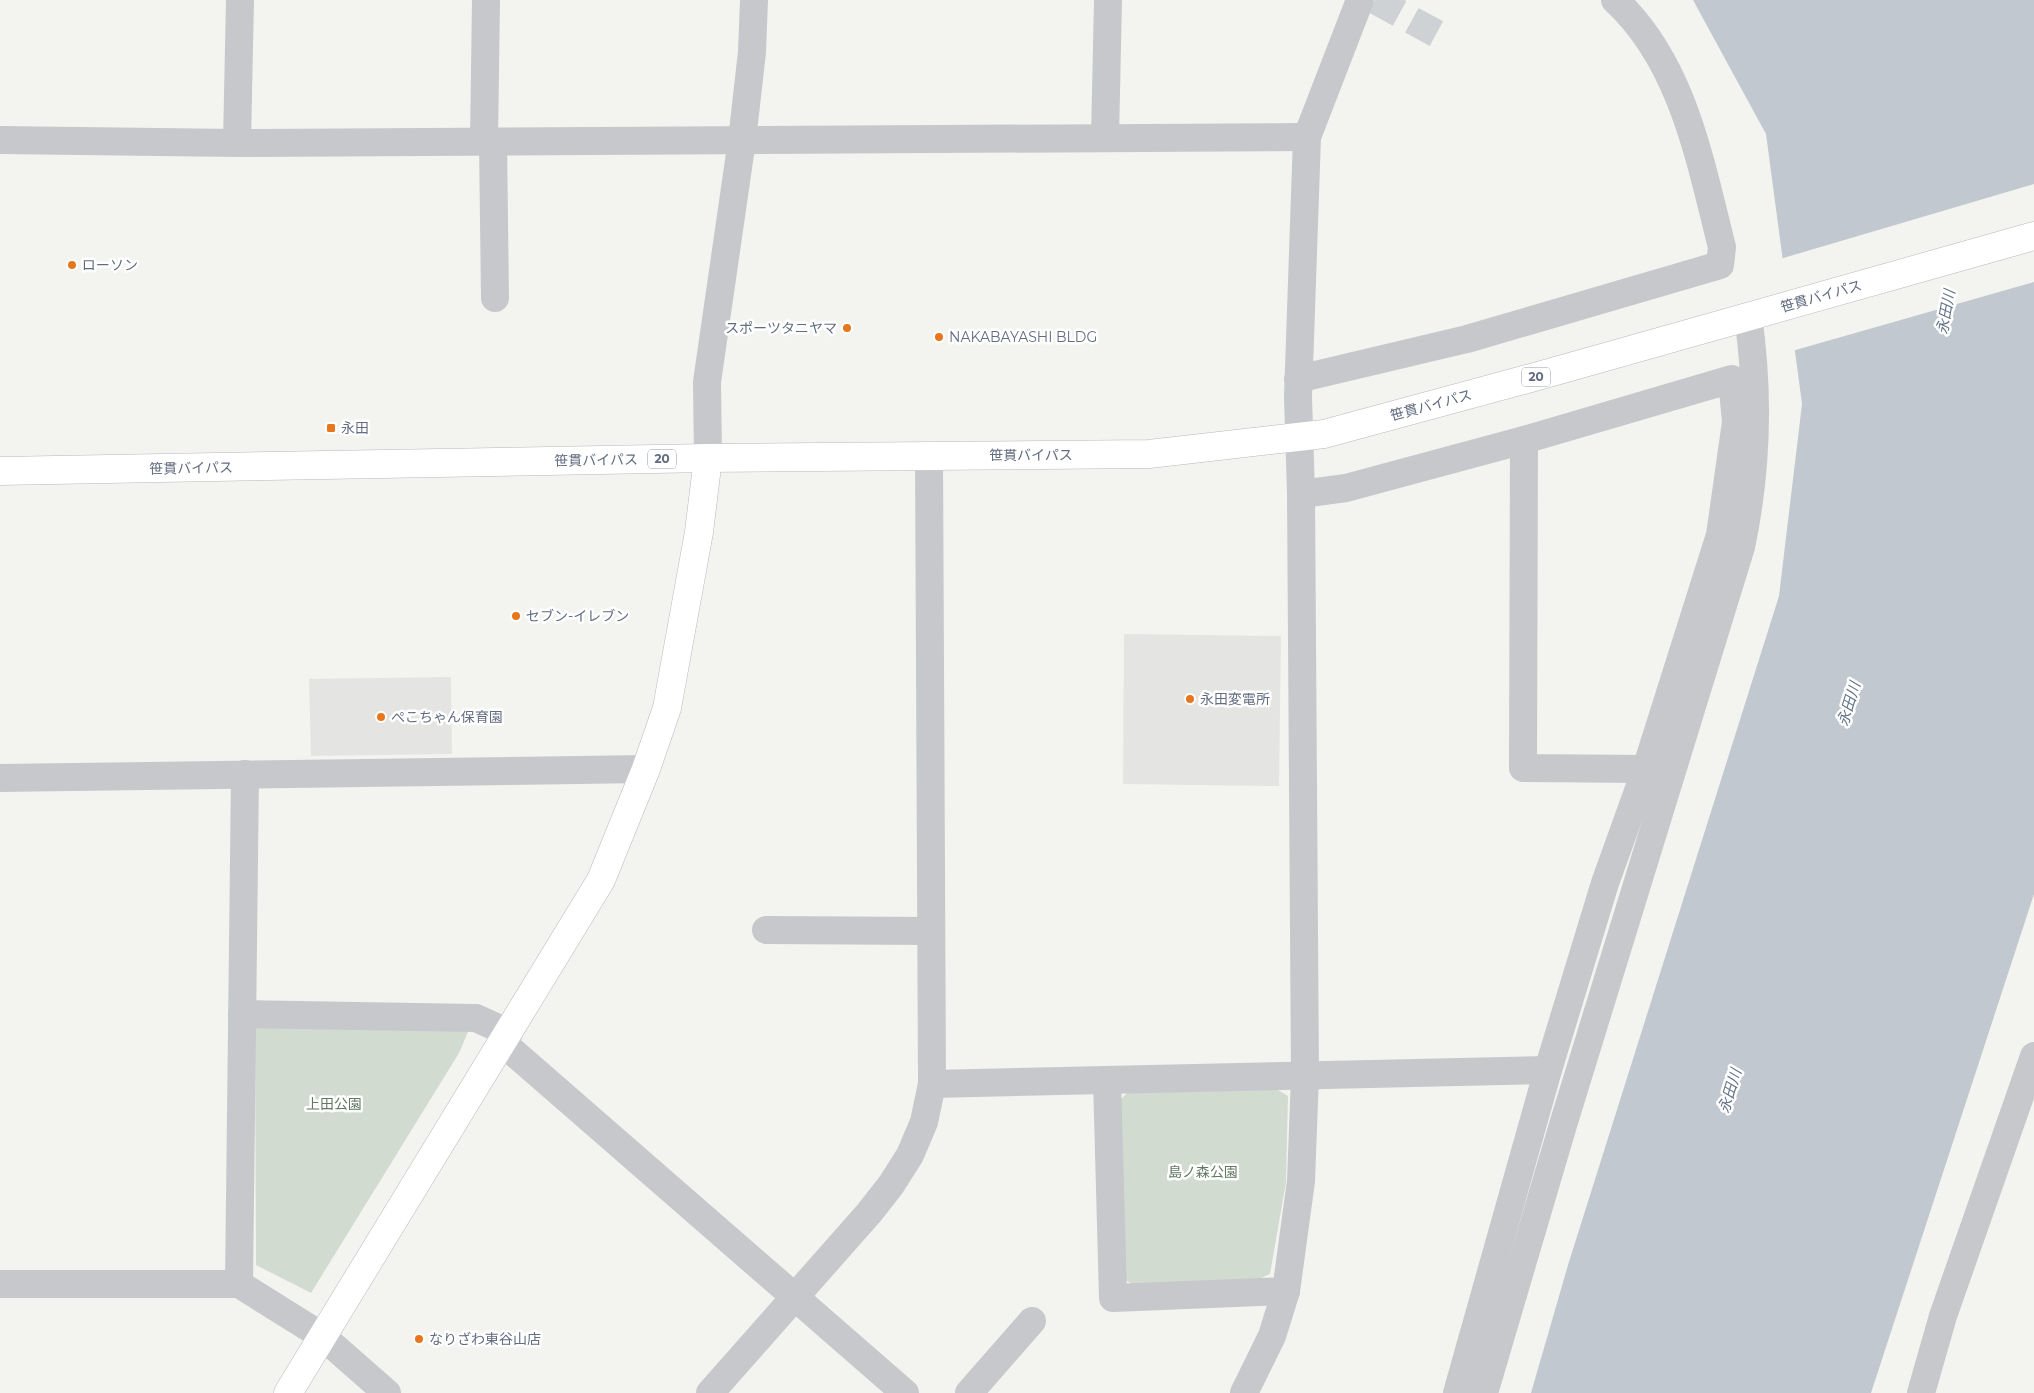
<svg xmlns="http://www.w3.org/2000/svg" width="2034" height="1393" font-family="Montserrat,'Noto Sans JP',sans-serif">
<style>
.built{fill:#e4e4e3}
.green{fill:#d2dbd0}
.water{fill:#c1c8cf}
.pier{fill:#f3f4ef}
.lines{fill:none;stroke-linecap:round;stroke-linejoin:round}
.street-tunnel{stroke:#cfd2d4;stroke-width:28;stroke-dasharray:28 14;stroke-linecap:butt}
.secondary-casing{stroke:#b6b9be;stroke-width:29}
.primary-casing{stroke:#b6b9bd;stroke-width:29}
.street{stroke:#c6c8cc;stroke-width:28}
.secondary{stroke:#fff;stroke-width:28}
.primary{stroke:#fff;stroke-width:28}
.poi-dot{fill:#e7761c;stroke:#fff;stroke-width:2}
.labels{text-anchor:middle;stroke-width:5;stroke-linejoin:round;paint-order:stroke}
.shield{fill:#fff;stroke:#9199a7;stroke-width:1}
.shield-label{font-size:12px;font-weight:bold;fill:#626d81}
.poi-label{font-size:14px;fill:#626d81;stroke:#fff;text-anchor:start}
.street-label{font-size:14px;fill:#626d81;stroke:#fff}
.park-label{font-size:14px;fill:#617861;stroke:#fff}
.water-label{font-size:15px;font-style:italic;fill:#627486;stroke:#fff}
</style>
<rect width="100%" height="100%" fill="#f3f4ef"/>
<g class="built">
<path d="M 1124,634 L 1281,636 L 1279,786 L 1123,784 Z"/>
<path d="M 451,677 L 452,754 L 311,756 L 309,679 Z"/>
</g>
<g class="green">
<path d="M 452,1024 L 468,1032 L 459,1053 L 311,1293 L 256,1265 L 255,1025 Z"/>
<path d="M 1273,1087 L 1288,1096 L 1286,1182 L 1270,1274 L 1246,1285 L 1137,1287 L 1122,1278 L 1120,1100 L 1130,1090 Z"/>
</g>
<path class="water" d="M 1693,0 L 2034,0 L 2034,894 L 1871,1393 L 1531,1393 L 1568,1265 L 1779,596 L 1802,404 L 1766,134 Z"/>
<path class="pier" d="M 2034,184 L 2034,282 L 1792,351 L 1780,259 Z"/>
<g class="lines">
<path class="street-tunnel" d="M 1375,0 L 1448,40"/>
<g class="secondary-casing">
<path id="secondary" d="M 288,1393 L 601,880 L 646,769 L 667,708 L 699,532 L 708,458"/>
</g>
<g class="primary-casing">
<path id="primary" d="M 0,471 L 708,458 L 1149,454 L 1324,434 L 1531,378 L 2034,236"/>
</g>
<g class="street">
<path d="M 1105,138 L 1108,0"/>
<path d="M 0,140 L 237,143 L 1307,137"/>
<path d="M 484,142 L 486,0"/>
<path d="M 493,142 L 495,298"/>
<path d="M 237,143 L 240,0"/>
<path d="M 1298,379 L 1467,339 L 1720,265 L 1722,247 C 1700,161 1683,63 1615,0"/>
<path d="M 1524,440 L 1523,768 L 1646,769"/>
<path d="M 708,458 L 707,382 L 742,140 L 752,52 L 754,0"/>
<path d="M 1301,494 L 1346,488 L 1524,440 L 1732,379 L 1736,422 L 1720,535 L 1646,769 L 1605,883 L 1548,1070 L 1457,1393"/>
<path d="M 0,778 L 646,769"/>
<path d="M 766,930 L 931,931"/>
<path d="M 242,1014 L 476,1018 L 509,1033"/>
<path d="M 503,1043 L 905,1393"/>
<path d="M 1107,1080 L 1113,1298 L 1286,1291"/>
<path d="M 932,1084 L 1548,1070"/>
<path d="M 0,1284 L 239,1284 L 322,1336 L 387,1393"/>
<path d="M 239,1284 L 245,774"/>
<path d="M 710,1393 L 869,1213 L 891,1185 L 910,1155 L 924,1122 L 932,1084 L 929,456"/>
<path d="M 969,1393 L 1032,1321"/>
<path d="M 1244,1393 L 1272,1336 L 1286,1291 L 1301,1181 L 1305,1076 L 1301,494 L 1298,397 L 1307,137 L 1360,0"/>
<path d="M 1484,1393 L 1563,1125 L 1741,547 C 1757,471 1759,392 1748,316"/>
<path d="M 1921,1393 L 1943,1316 L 2034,1056"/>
</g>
<use href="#secondary" class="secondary"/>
<use href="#primary" class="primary"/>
</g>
<g class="poi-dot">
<circle cx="72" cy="265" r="5"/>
<circle cx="847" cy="328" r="5"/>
<circle cx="939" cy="337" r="5"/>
<rect x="326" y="423" width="10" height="10" rx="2.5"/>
<circle cx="516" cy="616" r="5"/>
<circle cx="1190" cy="699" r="5"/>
<circle cx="381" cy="717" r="5"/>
<circle cx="419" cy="1339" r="5"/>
</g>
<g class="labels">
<g class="shield">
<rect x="1522" y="367.5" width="28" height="19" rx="4"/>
<rect x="648" y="449.5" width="28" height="19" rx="4"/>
</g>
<g class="shield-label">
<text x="1536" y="381">20</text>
<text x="662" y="463">20</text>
</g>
<g class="poi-label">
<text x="82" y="270">ローソン</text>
<text x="837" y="333" text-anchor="end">スポーツタニヤマ</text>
<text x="949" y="342">NAKABAYASHI BLDG</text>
<text x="341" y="433">永田</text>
<text x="526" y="621">セブン-イレブン</text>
<text x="1200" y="704">永田変電所</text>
<text x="391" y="722">ぺこちゃん保育園</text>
<text x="429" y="1344">なりざわ東谷山店</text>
</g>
<g class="street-label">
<text transform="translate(1821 296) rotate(-16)" y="5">笹貫バイパス</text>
<text transform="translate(1431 405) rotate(-15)" y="5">笹貫バイパス</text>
<text x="1031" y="460">笹貫バイパス</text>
<text transform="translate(596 460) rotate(-1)" y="5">笹貫バイパス</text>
<text transform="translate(191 468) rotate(-1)" y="5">笹貫バイパス</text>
</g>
<g class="park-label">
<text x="334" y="1109">上田公園</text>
<text x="1203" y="1177">島ノ森公園</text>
</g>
<g class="water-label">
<text transform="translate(1946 312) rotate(-80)" y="5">永田川</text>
<text transform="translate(1849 704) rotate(-73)" y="5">永田川</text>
<text transform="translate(1730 1091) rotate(-73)" y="5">永田川</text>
</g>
</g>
</svg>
